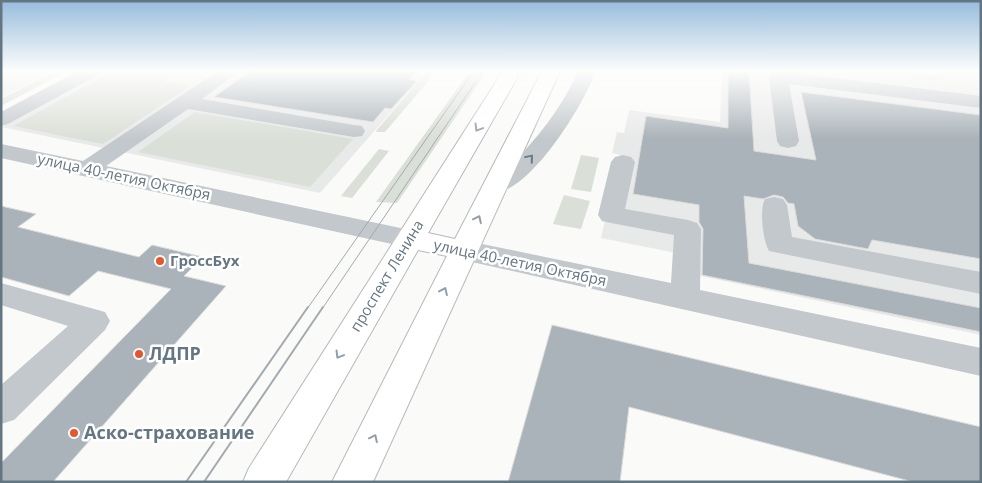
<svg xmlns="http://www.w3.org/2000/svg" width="982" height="483" font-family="'Open Sans',sans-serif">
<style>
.built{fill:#e8e9e9}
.green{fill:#dadfd7}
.building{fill:#aab3b9;stroke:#dcdcda}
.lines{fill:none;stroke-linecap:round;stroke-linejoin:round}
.major-casing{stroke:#b5babe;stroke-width:2}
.minor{fill:#c3c8cc;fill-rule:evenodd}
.major{fill:#fff;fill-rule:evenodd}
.tram-far1{stroke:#a2aab0;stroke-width:1}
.tram{stroke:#a2aab0;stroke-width:2}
.oneway{stroke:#939fa8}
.oneway2{stroke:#6a7a87}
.poi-dot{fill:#e4572e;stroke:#fff;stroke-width:2}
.labels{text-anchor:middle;stroke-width:5;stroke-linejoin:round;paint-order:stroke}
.street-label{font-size:15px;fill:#657683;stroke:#fff}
.poi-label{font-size:15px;font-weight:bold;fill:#657683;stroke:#fff;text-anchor:start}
.near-poi-label{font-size:18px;font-weight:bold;fill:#657683;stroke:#fff;text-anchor:start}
</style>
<rect width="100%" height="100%" fill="#fafaf8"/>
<g class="built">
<path d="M 1,71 L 53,71 L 1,98 Z"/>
<path d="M 105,71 L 427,71 L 320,193 L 2,127 Z"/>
<path d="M 722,71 L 981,71 L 981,335 L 696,275 L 696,257 L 601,238 L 620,155 L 612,153 L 617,132 L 624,133 L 629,110 L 720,122 Z"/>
</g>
<g class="green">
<path d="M 56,71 L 67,71 L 1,106 L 1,99 Z"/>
<path d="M 113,71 L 178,71 L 162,81 L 190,86 L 103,144 L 13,126 Z"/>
<path d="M 427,71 L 437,71 L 385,132 L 377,132 L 376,131 Z"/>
<path d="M 470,71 L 487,71 L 397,203 L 376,202 Z"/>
<path d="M 890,71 C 903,71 916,76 929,76 C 938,76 942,71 951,71 L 952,73 C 942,88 903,77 890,71 Z"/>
<path d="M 195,112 L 353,139 L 310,187 L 138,152 Z"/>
<path d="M 379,149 L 389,151 L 352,198 L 341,196 Z"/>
<path d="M 581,155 L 599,158 L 591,192 L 571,189 Z"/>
<path d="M 564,195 L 590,201 L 581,229 L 553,224 Z"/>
</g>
<g class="building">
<path d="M 250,71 L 417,71 L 409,79 L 417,81 L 391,109 L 385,108 L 373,122 L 214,97 Z"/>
<path d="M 728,71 L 749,71 L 754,151 L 816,160 L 801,92 L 981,115 L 981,259 L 872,240 L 868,249 L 815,239 L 798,226 L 794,204 L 788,203 L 783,197 L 774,195 L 763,199 L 744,196 L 749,263 L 981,308 L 981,332 L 702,275 L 703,229 L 699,222 L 699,205 L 633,194 L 646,116 L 728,128 Z"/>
<path d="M 1,206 L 36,214 L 18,227 L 139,257 L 152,245 L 203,257 L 184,276 L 226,286 L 53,482 L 1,482 L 1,463 L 171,289 L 98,271 L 69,296 L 1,277 Z"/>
<path d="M 552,325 L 981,427 L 981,482 L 913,482 L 629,407 L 620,482 L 508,482 Z"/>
</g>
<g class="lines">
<g class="major-casing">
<path id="major" d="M 503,71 L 521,71 L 428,233 L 455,239 L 542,71 L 560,71 L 373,482 L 332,482 L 447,256 L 418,250 L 286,482 L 243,482 L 249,468 Z"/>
</g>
<g class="minor">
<path d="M 78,71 L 101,71 L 98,75 L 8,124 L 1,126 L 1,112 Z"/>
<path d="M 218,71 L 239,71 L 202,99 L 354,125 L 362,126 L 365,131 L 362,136 L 354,137 L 188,109 L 106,166 L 410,230 L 420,232 L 424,239 L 420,246 L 410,248 L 1,158 L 1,144 L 83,161 Z"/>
<path d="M 578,71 L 596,71 C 584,104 525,204 484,193 L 481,188 C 487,178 500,176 508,168 C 537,139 562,108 578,71 Z"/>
<path d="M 778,71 L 981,96 L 981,108 L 789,84 L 799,141 L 796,146 L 788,148 L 780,146 L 777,141 L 769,77 L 771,73 Z"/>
<path d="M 623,155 L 631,157 L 635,162 L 625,209 L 688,220 L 697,223 L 701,229 L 700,290 L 981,348 L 981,376 L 463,260 L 453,257 L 449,250 L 453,243 L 463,240 L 671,283 L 674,235 L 611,223 L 602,221 L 598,215 L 611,162 L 615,157 Z"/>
<path d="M 774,197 L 783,199 L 787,205 L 792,237 L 981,272 L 981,294 L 769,251 C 763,241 759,209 765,199 Z"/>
<path d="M 1,283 L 105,312 L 110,321 L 105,330 L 14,420 L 1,424 L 1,385 L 68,326 L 1,305 Z"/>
</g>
<use href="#major" class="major"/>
<g class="tram-far1">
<path d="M 307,309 L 474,71"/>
<path d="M 322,309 L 483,71"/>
</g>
<g class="tram">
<path d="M 186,482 L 308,307"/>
<path d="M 204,482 L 323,307"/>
</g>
</g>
<defs><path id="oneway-chevron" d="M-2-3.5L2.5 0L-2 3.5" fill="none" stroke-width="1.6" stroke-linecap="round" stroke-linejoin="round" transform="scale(1.25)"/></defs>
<g class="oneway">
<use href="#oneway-chevron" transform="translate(478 128) rotate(121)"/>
<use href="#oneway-chevron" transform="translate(478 219) rotate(-64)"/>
<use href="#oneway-chevron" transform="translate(444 291) rotate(-65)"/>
<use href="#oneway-chevron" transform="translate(339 355) rotate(121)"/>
<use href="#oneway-chevron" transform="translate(374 438) rotate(-64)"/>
</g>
<use class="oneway2" href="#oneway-chevron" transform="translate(530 158) rotate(-50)"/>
<linearGradient id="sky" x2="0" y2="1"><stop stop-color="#96bcdc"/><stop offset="0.51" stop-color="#fdfdfc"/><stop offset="1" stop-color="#fdfdfc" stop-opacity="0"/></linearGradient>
<rect width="982" height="139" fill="url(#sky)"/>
<g class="poi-dot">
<circle cx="160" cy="261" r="5"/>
<circle cx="139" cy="354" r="5"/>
<circle cx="74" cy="433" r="5"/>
</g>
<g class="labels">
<g class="street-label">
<text transform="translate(124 177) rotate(12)" y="5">улица 40-летия Октября</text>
<text transform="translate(520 263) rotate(12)" y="5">улица 40-летия Октября</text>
<text transform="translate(387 276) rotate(-59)" y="5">проспект Ленина</text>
</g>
<g class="poi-label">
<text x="170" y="266">ГроссБух</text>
</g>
<g class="near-poi-label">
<text x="149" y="360">ЛДПР</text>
<text x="84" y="439">Аско-страхование</text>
</g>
</g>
<rect width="982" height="483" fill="none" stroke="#657683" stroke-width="5"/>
</svg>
